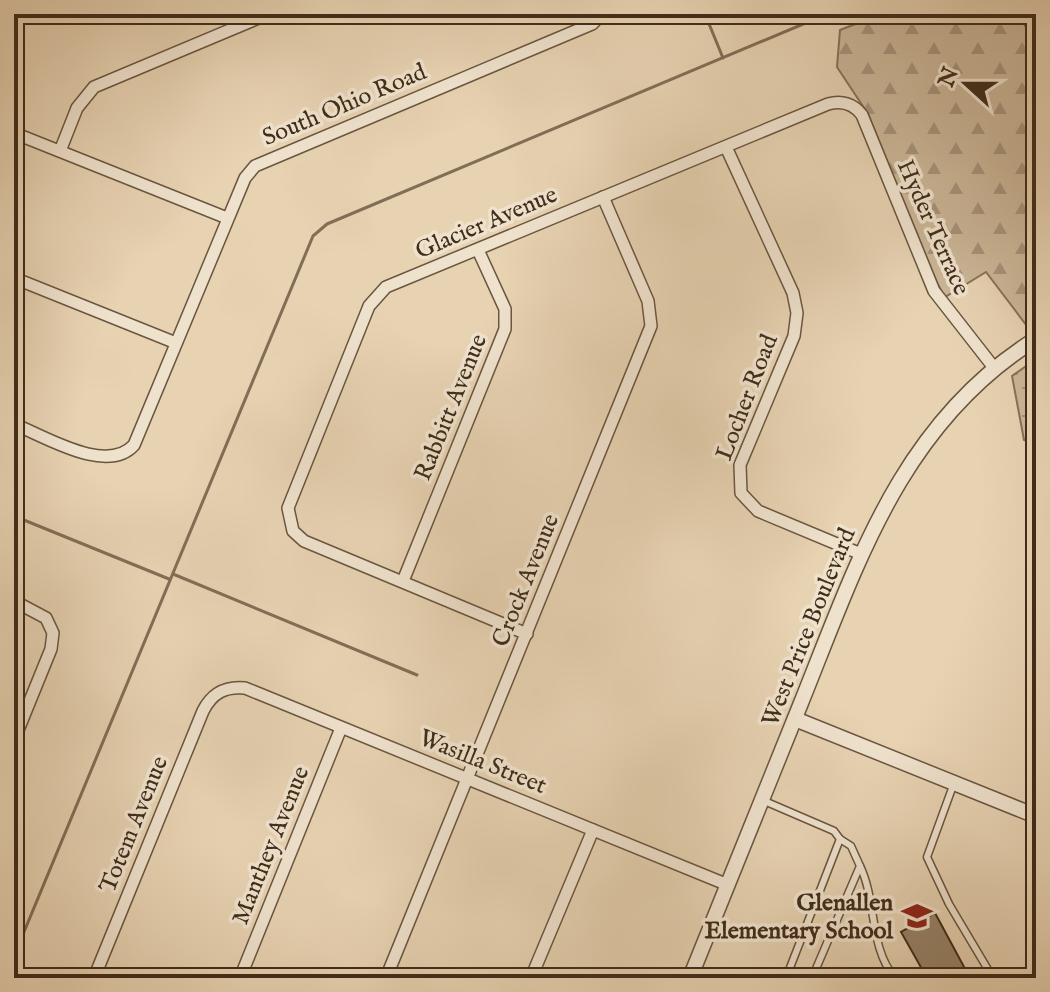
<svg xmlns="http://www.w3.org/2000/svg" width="1050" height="992" font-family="'IM FELL English',serif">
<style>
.forest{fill:url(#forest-firs);stroke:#867259;stroke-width:2}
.wetland{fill:url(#wetland-marsh);stroke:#867259;stroke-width:2}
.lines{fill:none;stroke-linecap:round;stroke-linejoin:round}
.stream{stroke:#826e56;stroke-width:3}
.building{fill:#978369;stroke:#402d1a;stroke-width:2}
.service-casing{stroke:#6a5640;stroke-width:9}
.minor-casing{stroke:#6a5640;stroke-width:14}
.tertiary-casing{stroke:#6a5640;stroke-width:17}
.service{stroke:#efe2cd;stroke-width:6}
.minor{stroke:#efe2cd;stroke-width:11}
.tertiary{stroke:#efe2cd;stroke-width:14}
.labels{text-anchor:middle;stroke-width:7;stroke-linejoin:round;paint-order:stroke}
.street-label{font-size:24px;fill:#402d1a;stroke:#efe2cd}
.poi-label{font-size:24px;font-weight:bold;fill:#402d1a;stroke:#efe2cd;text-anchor:end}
</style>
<defs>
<pattern id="forest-firs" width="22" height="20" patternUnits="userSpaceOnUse" patternTransform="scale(2)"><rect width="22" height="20" fill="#cbb698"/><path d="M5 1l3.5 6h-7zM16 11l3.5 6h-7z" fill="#a6947b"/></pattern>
<pattern id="wetland-marsh" width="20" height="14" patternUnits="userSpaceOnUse" patternTransform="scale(2)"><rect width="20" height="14" fill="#cbb698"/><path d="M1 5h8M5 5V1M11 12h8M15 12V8" fill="none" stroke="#a6947b"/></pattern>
</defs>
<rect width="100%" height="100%" fill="#e7d2b2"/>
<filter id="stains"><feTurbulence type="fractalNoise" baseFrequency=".0025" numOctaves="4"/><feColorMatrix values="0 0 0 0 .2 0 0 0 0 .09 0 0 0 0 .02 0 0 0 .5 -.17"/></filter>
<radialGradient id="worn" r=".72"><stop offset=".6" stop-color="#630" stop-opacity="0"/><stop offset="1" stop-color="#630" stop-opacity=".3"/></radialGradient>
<path class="forest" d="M 881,14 L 1019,14 L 1036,47 L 1036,333 L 1033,334 L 986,272 L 945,297 L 937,283 L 868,114 L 837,67 L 840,30 Z"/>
<path class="wetland" d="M 1036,359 L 1036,444 L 1024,440 L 1012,376 Z"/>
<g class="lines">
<g class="stream">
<path d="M 705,14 L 723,58"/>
<path d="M 14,516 L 169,579"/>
<path d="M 173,574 L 417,675"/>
<path d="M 14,956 L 313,236 L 327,224 L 827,14"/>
</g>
</g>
<path class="building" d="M 935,913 L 970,978 L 927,978 L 901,932 Z"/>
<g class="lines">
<g class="service-casing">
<g id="service">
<path d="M 954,783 L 927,857 L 949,904 L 993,978"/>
<path d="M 762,800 L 834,831 L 840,839 L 786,978"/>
<path d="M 860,866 C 877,901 869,948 895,978"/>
<path d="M 812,978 L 860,866 L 851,846 L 840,839"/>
<path d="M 1029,978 L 1036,975"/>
</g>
</g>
<g class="minor-casing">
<g id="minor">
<path d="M 14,133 L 227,218"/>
<path d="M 726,147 L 793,293 L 797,313 L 794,336 L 740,465 L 741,493 L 758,511 L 861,554"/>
<path d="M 60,151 L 77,108 L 94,87 L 268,14"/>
<path d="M 14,278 L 176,343"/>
<path d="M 14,424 C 46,437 107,475 134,445 L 245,178 L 255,166 L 592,24 L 602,14"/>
<path d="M 403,581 L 505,329 L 505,309 L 478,250"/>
<path d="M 14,601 L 46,618 L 53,633 L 51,649 L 14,740"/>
<path d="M 527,634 L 304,541 L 293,531 L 288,508 L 369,306 L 386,287 L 828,104 C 842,100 854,104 862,115 L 934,291 L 995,369"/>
<path d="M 94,978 L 203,711 C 212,693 225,686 245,688 L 728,885"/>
<path d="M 240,978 L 341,728"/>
<path d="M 386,978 L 651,326 L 648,301 L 603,197"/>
<path d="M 531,978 L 593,830"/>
</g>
</g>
<g class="tertiary-casing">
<g id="tertiary">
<path d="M 795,719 L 1036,816"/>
<path d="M 690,978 C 727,886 764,795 801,703 C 857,564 901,423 1036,339"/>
</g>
</g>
<use href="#service" class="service"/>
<use href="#minor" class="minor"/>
<use href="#tertiary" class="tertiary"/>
</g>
<defs>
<g id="school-bare" transform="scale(2.4)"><path d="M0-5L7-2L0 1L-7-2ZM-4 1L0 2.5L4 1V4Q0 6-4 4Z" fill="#8f2418" stroke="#efe2cd" stroke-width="2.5" paint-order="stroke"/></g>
</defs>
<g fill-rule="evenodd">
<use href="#school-bare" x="917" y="916"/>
</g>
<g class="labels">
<g class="street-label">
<text transform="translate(344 104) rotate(-23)" y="8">South Ohio Road</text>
<text transform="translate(486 222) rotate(-23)" y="8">Glacier Avenue</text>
<text transform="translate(934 227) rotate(66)" y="8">Hyder Terrace</text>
<text transform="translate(746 397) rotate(-69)" y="8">Locher Road</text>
<text transform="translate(450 407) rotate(-68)" y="8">Rabbitt Avenue</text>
<text transform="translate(525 580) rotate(-68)" y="8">Crock Avenue</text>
<text transform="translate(808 627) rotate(-68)" y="8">West Price Boulevard</text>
<text transform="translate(483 761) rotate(22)" y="8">Wasilla Street</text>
<text transform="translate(133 824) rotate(-68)" y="8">Totem Avenue</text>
<text transform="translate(270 845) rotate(-68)" y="8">Manthey Avenue</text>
</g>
<g class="poi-label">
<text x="893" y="910">Glenallen<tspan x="893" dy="28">Elementary School</tspan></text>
</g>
</g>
<rect width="1050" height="992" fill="none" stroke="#e7d2b2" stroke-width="48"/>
<rect x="16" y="16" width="1018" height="960" fill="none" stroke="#402d1a" stroke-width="4"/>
<rect x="24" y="24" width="1002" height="944" fill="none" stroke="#402d1a" stroke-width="2"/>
<g transform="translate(966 84) rotate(291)" stroke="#efe2cd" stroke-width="6" paint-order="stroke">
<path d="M0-6L14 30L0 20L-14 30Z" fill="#402d1a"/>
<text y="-12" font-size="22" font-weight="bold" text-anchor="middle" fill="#402d1a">N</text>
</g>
<rect width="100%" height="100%" filter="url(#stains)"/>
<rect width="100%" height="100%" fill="url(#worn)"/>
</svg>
